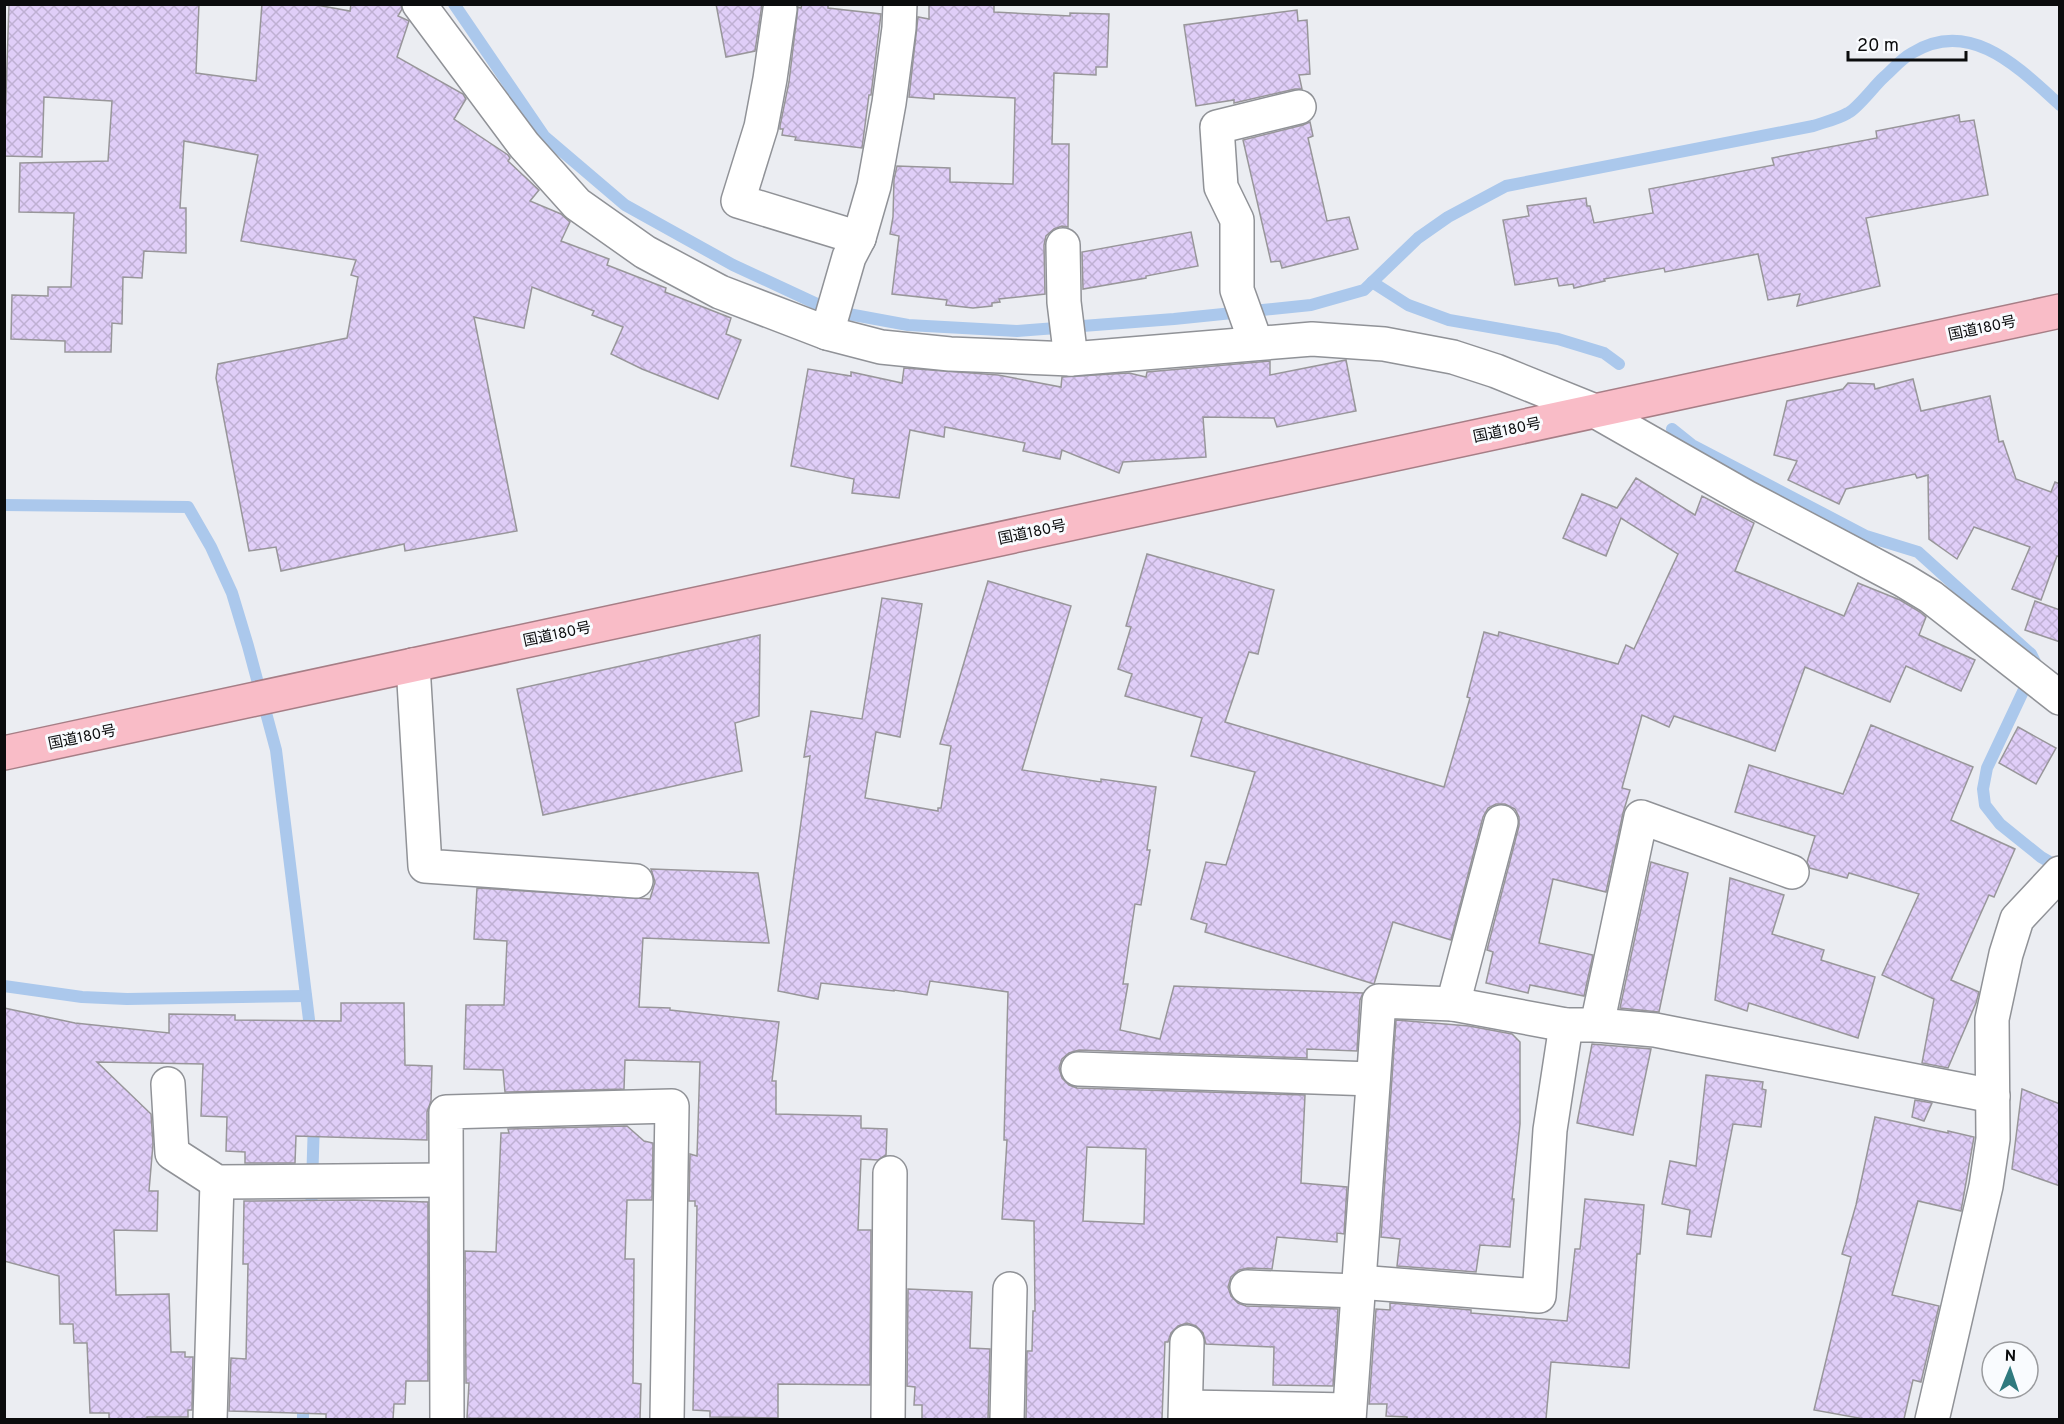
<svg xmlns="http://www.w3.org/2000/svg" width="2064" height="1424" font-family="Overpass,'Noto Sans JP',sans-serif">
<style>
.lines{fill:none;stroke-linecap:round;stroke-linejoin:round}
.stream{stroke:#abc8ec;stroke-width:12}
.building{fill:url(#building-cross-hatch);stroke:#98969a;stroke-width:1.5;fill-rule:evenodd}
.minor-casing{stroke:#909297;stroke-width:36}
.highway-casing{stroke:#a67e86;stroke-width:36}
.minor{stroke:#fff;stroke-width:33}
.highway{stroke:#f9bcc7;stroke-width:33}
.labels{text-anchor:middle;stroke-width:6;stroke-linejoin:round;paint-order:stroke}
.street-label{font-size:15px;fill:#0b0c0d;stroke:#f9fbfe}
</style>
<defs>
<pattern id="building-cross-hatch" width="8" height="8" patternUnits="userSpaceOnUse" patternTransform="scale(1.5)"><rect width="8" height="8" fill="#e0cef8"/><path d="M0 0l8 8M0 8l8-8" fill="none" stroke="#bfb0d3"/></pattern>
</defs>
<rect width="100%" height="100%" fill="#ebedf2"/>
<g class="lines">
<g class="stream">
<path d="M 454,4 L 544,136 L 625,205 L 733,265 L 832,311 L 908,325 L 1017,331 L 1174,319 L 1311,305 L 1364,290 L 1418,238 L 1448,217 L 1506,186 L 1813,126 C 1825,122 1838,119 1848,113 C 1858,108 1874,86 1884,77 C 1893,69 1901,59 1912,53 C 1970,17 2019,68 2060,105"/>
<path d="M 1372,282 L 1408,305 L 1449,320 L 1558,339 L 1604,353 L 1619,364"/>
<path d="M 1672,429 L 1692,445 L 1866,536 L 1918,552 L 2031,654 L 2036,664 L 1987,768 L 1983,789 L 1985,805 L 2000,824 L 2041,857 L 2060,868"/>
<path d="M 4,505 L 188,507 L 211,547 L 232,593 L 248,646 L 276,750 L 311,1036"/>
<path d="M 4,986 L 82,997 L 127,999 L 306,996"/>
<path d="M 311,1215 L 314,1122"/>
<path d="M 303,1420 L 303,1398"/>
</g>
</g>
<g class="building">
<path d="M 9,4 L 199,4 L 196,73 L 256,81 L 262,4 L 311,4 L 350,11 L 351,4 L 401,4 L 402,9 L 398,16 L 409,21 L 397,57 L 463,94 L 466,99 L 454,119 L 508,155 L 510,158 L 508,161 L 539,190 L 530,201 L 561,214 L 570,222 L 561,241 L 609,259 L 607,265 L 666,288 L 665,292 L 731,318 L 726,334 L 741,340 L 718,399 L 642,369 L 611,354 L 623,327 L 592,315 L 594,311 L 532,287 L 524,328 L 474,317 L 517,531 L 405,551 L 404,544 L 281,571 L 276,547 L 249,551 L 216,378 L 218,364 L 347,338 L 358,277 L 351,275 L 356,260 L 241,241 L 258,155 L 184,141 L 180,208 L 186,208 L 186,253 L 144,251 L 142,278 L 123,277 L 122,324 L 112,323 L 111,352 L 65,352 L 65,341 L 11,339 L 12,295 L 48,296 L 48,287 L 71,287 L 74,213 L 19,212 L 20,163 L 108,161 L 112,101 L 44,97 L 42,157 L 4,156 Z"/>
<path d="M 716,4 L 762,4 L 755,51 L 726,57 Z"/>
<path d="M 802,4 L 828,4 L 828,8 L 881,14 L 871,95 L 869,95 L 862,148 L 795,140 L 796,137 L 782,135 L 783,129 L 780,129 L 780,126 L 789,82 L 798,7 L 801,8 Z"/>
<path d="M 929,4 L 994,4 L 994,12 L 1070,16 L 1070,13 L 1109,14 L 1107,67 L 1096,67 L 1096,75 L 1054,73 L 1052,144 L 1069,144 L 1068,227 L 1062,226 L 1054,229 L 1046,236 L 1044,245 L 1045,294 L 999,299 L 1000,302 L 992,303 L 992,306 L 973,308 L 946,305 L 947,300 L 892,294 L 899,236 L 890,234 L 893,217 L 894,179 L 897,166 L 950,168 L 950,182 L 1013,184 L 1015,98 L 934,94 L 934,99 L 909,97 L 918,17 L 929,19 Z"/>
<path d="M 1297,10 L 1298,21 L 1307,20 L 1310,74 L 1299,75 L 1302,89 L 1295,89 L 1234,103 L 1234,100 L 1196,106 L 1184,25 Z"/>
<path d="M 1959,115 L 1960,122 L 1974,120 L 1988,195 L 1866,218 L 1880,286 L 1797,306 L 1800,294 L 1768,300 L 1758,254 L 1665,272 L 1664,268 L 1604,279 L 1605,281 L 1574,288 L 1573,284 L 1559,286 L 1557,278 L 1515,285 L 1503,220 L 1529,216 L 1527,206 L 1586,198 L 1587,206 L 1590,206 L 1594,223 L 1653,213 L 1649,189 L 1774,165 L 1772,158 L 1877,138 L 1876,131 Z"/>
<path d="M 1310,122 L 1313,136 L 1308,138 L 1327,221 L 1349,217 L 1358,249 L 1282,268 L 1280,261 L 1271,262 L 1243,140 L 1303,125 Z"/>
<path d="M 1191,232 L 1198,266 L 1146,276 L 1146,278 L 1083,289 L 1082,252 Z"/>
<path d="M 1346,360 L 1356,411 L 1277,427 L 1274,418 L 1203,417 L 1206,457 L 1123,462 L 1119,473 L 1062,450 L 1060,459 L 1023,451 L 1025,443 L 945,427 L 944,437 L 910,430 L 899,498 L 852,493 L 854,479 L 791,466 L 808,369 L 851,376 L 851,372 L 902,383 L 904,368 L 998,375 L 1061,387 L 1062,377 L 1129,373 L 1146,377 L 1147,372 L 1270,361 L 1270,375 Z"/>
<path d="M 1913,379 L 1921,411 L 1990,396 L 1999,442 L 2003,441 L 2016,479 L 2051,492 L 2055,482 L 2060,484 L 2060,557 L 2057,556 L 2041,600 L 2012,589 L 2030,547 L 1974,527 L 1957,559 L 1929,539 L 1928,475 L 1917,478 L 1915,474 L 1846,489 L 1839,504 L 1788,480 L 1797,461 L 1774,455 L 1787,401 L 1843,389 L 1848,383 L 1874,384 L 1875,389 Z"/>
<path d="M 1636,478 L 1695,515 L 1702,496 L 1754,523 L 1735,571 L 1844,616 L 1858,583 L 1900,600 L 1920,612 L 1926,617 L 1919,635 L 1975,660 L 1961,691 L 1906,666 L 1890,702 L 1805,667 L 1775,751 L 1674,716 L 1669,727 L 1642,715 L 1622,788 L 1630,790 L 1623,813 L 1606,892 L 1553,879 L 1539,943 L 1593,955 L 1584,996 L 1530,985 L 1528,993 L 1486,983 L 1493,952 L 1487,950 L 1519,826 L 1519,817 L 1515,809 L 1505,804 L 1496,804 L 1488,808 L 1483,817 L 1451,940 L 1393,922 L 1374,984 L 1205,932 L 1207,924 L 1191,919 L 1206,862 L 1226,865 L 1255,772 L 1191,756 L 1202,718 L 1125,696 L 1132,674 L 1118,669 L 1131,627 L 1126,626 L 1147,554 L 1274,590 L 1258,654 L 1249,652 L 1225,722 L 1444,787 L 1470,698 L 1467,697 L 1484,632 L 1498,636 L 1499,632 L 1618,664 L 1626,645 L 1634,649 L 1678,554 L 1621,518 L 1606,556 L 1563,538 L 1582,494 L 1617,508 Z"/>
<path d="M 988,581 L 1071,606 L 1022,770 L 1101,782 L 1101,779 L 1156,787 L 1147,850 L 1150,850 L 1141,905 L 1135,904 L 1123,984 L 1128,984 L 1120,1030 L 1160,1039 L 1174,986 L 1363,993 L 1360,1000 L 1357,1051 L 1307,1049 L 1307,1058 L 1079,1050 L 1069,1053 L 1062,1059 L 1059,1068 L 1062,1078 L 1069,1085 L 1077,1088 L 1305,1095 L 1301,1183 L 1347,1187 L 1344,1234 L 1337,1233 L 1337,1242 L 1277,1237 L 1272,1269 L 1248,1268 L 1239,1270 L 1231,1277 L 1228,1287 L 1231,1296 L 1238,1303 L 1246,1306 L 1338,1309 L 1333,1386 L 1273,1385 L 1274,1347 L 1206,1344 L 1203,1333 L 1196,1326 L 1187,1323 L 1178,1326 L 1171,1333 L 1168,1342 L 1165,1342 L 1162,1419 L 1026,1419 L 1027,1351 L 1032,1351 L 1033,1311 L 1035,1311 L 1034,1221 L 1002,1219 L 1007,1140 L 1004,1140 L 1008,992 L 930,981 L 927,995 L 894,990 L 894,991 L 821,983 L 818,999 L 778,991 L 810,756 L 804,757 L 811,711 L 862,719 L 882,598 L 922,604 L 900,737 L 876,732 L 865,798 L 938,811 L 938,808 L 941,808 L 951,746 L 940,744 ZM 1087,1147 L 1146,1149 L 1144,1224 L 1083,1221 Z"/>
<path d="M 2035,601 L 2060,610 L 2060,642 L 2025,630 Z"/>
<path d="M 760,635 L 759,716 L 735,723 L 742,771 L 543,815 L 517,689 Z"/>
<path d="M 1871,725 L 1973,767 L 1951,820 L 2015,849 L 1994,897 L 1989,895 L 1951,980 L 1979,992 L 1976,1003 L 1948,1068 L 1922,1063 L 1934,999 L 1882,975 L 1919,894 L 1849,873 L 1847,878 L 1810,868 L 1807,862 L 1815,836 L 1735,812 L 1749,765 L 1843,794 Z"/>
<path d="M 2018,727 L 2056,748 L 2036,784 L 1999,763 Z"/>
<path d="M 1651,862 L 1688,873 L 1659,1012 L 1620,1008 Z"/>
<path d="M 651,869 L 758,873 L 769,943 L 643,938 L 639,1007 L 670,1008 L 670,1010 L 779,1022 L 772,1081 L 776,1081 L 776,1114 L 861,1116 L 861,1128 L 887,1129 L 886,1155 L 878,1160 L 861,1159 L 858,1230 L 871,1230 L 870,1385 L 778,1384 L 778,1418 L 710,1417 L 710,1411 L 693,1410 L 697,1206 L 695,1206 L 695,1201 L 689,1201 L 690,1154 L 697,1156 L 700,1062 L 625,1060 L 624,1089 L 505,1092 L 503,1070 L 464,1069 L 466,1005 L 504,1005 L 507,941 L 474,939 L 477,888 L 650,899 L 655,882 Z"/>
<path d="M 1730,878 L 1784,895 L 1772,934 L 1824,950 L 1821,960 L 1875,977 L 1858,1038 L 1749,1003 L 1747,1011 L 1715,1000 Z"/>
<path d="M 341,1003 L 404,1003 L 405,1065 L 432,1066 L 431,1101 L 427,1112 L 427,1140 L 296,1136 L 295,1163 L 245,1163 L 245,1152 L 226,1151 L 227,1117 L 201,1116 L 203,1064 L 97,1062 L 151,1114 L 153,1144 L 149,1191 L 158,1191 L 157,1231 L 114,1230 L 116,1295 L 169,1294 L 171,1352 L 185,1352 L 185,1357 L 193,1357 L 192,1410 L 188,1410 L 188,1417 L 147,1417 L 147,1419 L 109,1419 L 109,1413 L 90,1413 L 87,1343 L 74,1343 L 73,1324 L 60,1324 L 59,1276 L 4,1261 L 4,1008 L 75,1023 L 169,1033 L 169,1014 L 235,1015 L 235,1020 L 341,1021 Z"/>
<path d="M 1396,1020 L 1469,1026 L 1512,1034 L 1520,1042 L 1520,1124 L 1512,1199 L 1514,1199 L 1510,1247 L 1480,1245 L 1476,1272 L 1397,1266 L 1400,1239 L 1381,1237 Z"/>
<path d="M 1592,1044 L 1651,1049 L 1633,1135 L 1577,1123 Z"/>
<path d="M 1706,1075 L 1763,1082 L 1762,1089 L 1766,1090 L 1761,1127 L 1733,1124 L 1711,1237 L 1687,1234 L 1690,1210 L 1662,1204 L 1670,1161 L 1696,1166 Z"/>
<path d="M 2022,1089 L 2060,1104 L 2060,1186 L 2012,1169 Z"/>
<path d="M 1915,1100 L 1932,1103 L 1924,1121 L 1912,1117 Z"/>
<path d="M 1875,1117 L 1948,1133 L 1948,1131 L 1974,1137 L 1961,1211 L 1918,1201 L 1892,1295 L 1939,1306 L 1921,1382 L 1913,1380 L 1904,1419 L 1864,1419 L 1814,1410 L 1851,1257 L 1842,1254 L 1856,1205 Z"/>
<path d="M 627,1126 L 644,1141 L 653,1143 L 652,1200 L 627,1200 L 625,1259 L 634,1259 L 633,1383 L 641,1384 L 640,1419 L 467,1418 L 469,1383 L 466,1383 L 465,1251 L 496,1252 L 501,1133 L 509,1133 L 508,1129 Z"/>
<path d="M 1585,1199 L 1644,1205 L 1640,1254 L 1637,1254 L 1629,1368 L 1551,1362 L 1546,1419 L 1407,1419 L 1407,1417 L 1386,1416 L 1387,1404 L 1369,1404 L 1376,1309 L 1390,1310 L 1390,1303 L 1471,1310 L 1471,1313 L 1567,1321 L 1575,1249 L 1580,1249 Z"/>
<path d="M 354,1200 L 428,1202 L 428,1381 L 406,1381 L 405,1404 L 394,1404 L 393,1419 L 326,1419 L 326,1414 L 229,1411 L 231,1358 L 246,1359 L 248,1264 L 243,1264 L 244,1201 Z"/>
<path d="M 908,1289 L 972,1292 L 970,1348 L 990,1349 L 988,1419 L 922,1419 L 922,1405 L 914,1405 L 915,1387 L 907,1386 Z"/>
</g>
<g class="lines">
<g class="minor-casing">
<g id="minor">
<path d="M 419,4 L 524,145 L 577,204 L 645,252 L 720,292 L 827,333 L 881,347 L 950,354 L 1071,359 L 1312,339 L 1384,344 L 1453,357 L 1496,371 L 1595,411 L 1746,497 L 1903,580 L 1931,597 L 2060,698"/>
<path d="M 780,9 L 770,79 L 761,127 L 738,201 L 859,238"/>
<path d="M 1063,245 L 1064,302 L 1071,359"/>
<path d="M 827,333 L 849,257 L 859,238 L 874,186 L 889,103 L 899,28 L 900,4"/>
<path d="M 1256,343 L 1237,290 L 1237,220 L 1221,187 L 1217,127 L 1299,107"/>
<path d="M 413,665 L 425,866 L 636,881"/>
<path d="M 1453,1004 L 1501,822"/>
<path d="M 1597,1025 L 1641,817 L 1792,872"/>
<path d="M 1078,1069 L 1373,1079"/>
<path d="M 168,1084 L 172,1153 L 217,1182 L 445,1180"/>
<path d="M 1358,1282 L 1539,1296 L 1550,1130 L 1566,1025"/>
<path d="M 1247,1287 L 1358,1291"/>
<path d="M 1186,1407 L 1349,1410"/>
<path d="M 210,1420 L 217,1182"/>
<path d="M 447,1420 L 446,1112 L 672,1106 L 667,1420"/>
<path d="M 888,1420 L 890,1173"/>
<path d="M 1007,1420 L 1010,1289"/>
<path d="M 1185,1420 L 1187,1342"/>
<path d="M 1349,1420 L 1379,1001 L 1453,1004 L 1566,1025 L 1597,1025 L 1655,1030 L 1993,1096"/>
<path d="M 1932,1420 L 1986,1186 L 1993,1139 L 1992,1019 L 2006,954 L 2017,919 L 2060,873"/>
</g>
</g>
<g class="highway-casing">
<path id="highway" d="M 4,753 L 2060,311"/>
</g>
<use href="#minor" class="minor"/>
<use href="#highway" class="highway"/>
</g>
<g class="labels">
<g class="street-label">
<text transform="translate(1982 328) rotate(-12)" y="5">国道180号</text>
<text transform="translate(1507 430) rotate(-12)" y="5">国道180号</text>
<text transform="translate(1032 532) rotate(-12)" y="5">国道180号</text>
<text transform="translate(557 634) rotate(-12)" y="5">国道180号</text>
<text transform="translate(82 737) rotate(-12)" y="5">国道180号</text>
</g>
</g>
<rect width="2064" height="1424" fill="none" stroke="#0b0c0d" stroke-width="12"/>
<g transform="translate(2010 1370) rotate(2)"><circle r="28" fill="#f9fbfe" stroke="#9a9b9e" stroke-width="1.5"/>
<path d="M0-4.5L10 22L0 15L-10 22Z" fill="#2f797e"/>
<text y="-9" font-size="16" font-weight="bold" text-anchor="middle" fill="#0b0c0d">N</text>
</g>
<path d="M1848 51v9h118v-9" fill="none" stroke="#0b0c0d" stroke-width="3"/>
<text x="1857" y="51" font-size="18" fill="#0b0c0d" stroke="#f9fbfe" stroke-width="4.5" paint-order="stroke">20 m</text>
</svg>
